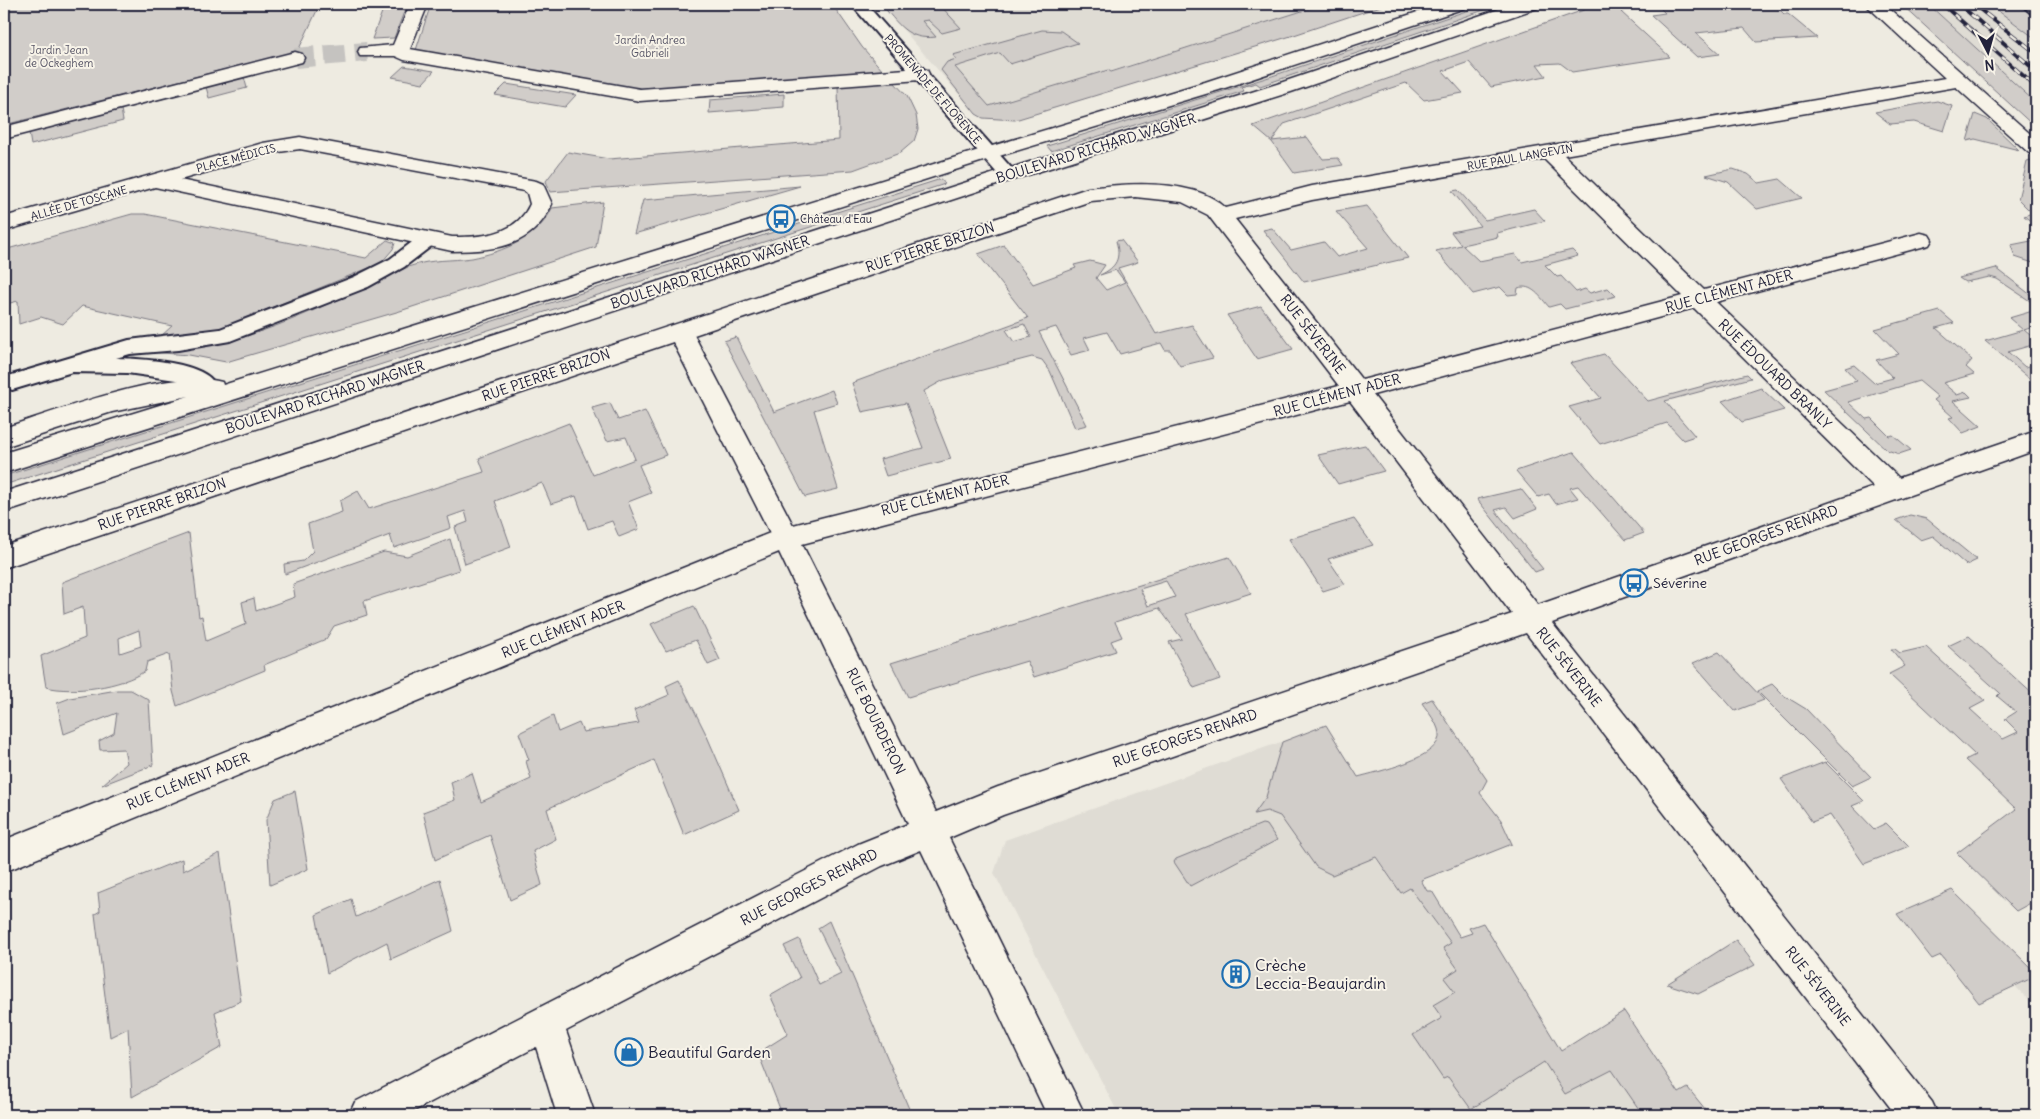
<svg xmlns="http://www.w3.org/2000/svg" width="2040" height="1119" font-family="Delius,sans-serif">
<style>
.built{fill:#dfdcd4}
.green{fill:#d1cdc9;stroke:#7a7882;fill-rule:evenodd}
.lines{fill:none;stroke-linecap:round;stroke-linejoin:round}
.pedestrian-tunnel{stroke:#c5c3c0;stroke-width:20;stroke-dasharray:20 10;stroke-linecap:butt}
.service-casing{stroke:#22223b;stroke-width:4}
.pedestrian-casing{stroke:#22223b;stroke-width:3}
.minor-casing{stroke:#22223b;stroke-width:3}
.primary-casing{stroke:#22223b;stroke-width:3}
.service{fill:#f7f3e8;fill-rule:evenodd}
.pedestrian{fill:#f7f3e8;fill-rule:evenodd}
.minor{fill:#f7f3e8;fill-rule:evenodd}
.primary{fill:#f7f3e8;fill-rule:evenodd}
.rail-casing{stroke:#22223b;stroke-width:4}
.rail{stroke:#f7f3e8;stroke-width:2.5;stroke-dasharray:8;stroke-linecap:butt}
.labels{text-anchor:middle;stroke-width:4;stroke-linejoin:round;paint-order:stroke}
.far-park-label{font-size:11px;fill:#575566;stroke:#f7f3e8}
.far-street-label{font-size:11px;fill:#22223b;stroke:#f7f3e8}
.far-poi-label{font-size:11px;fill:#22223b;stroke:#f7f3e8;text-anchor:start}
.street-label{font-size:14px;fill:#22223b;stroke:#f7f3e8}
.poi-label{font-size:14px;fill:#22223b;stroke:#f7f3e8;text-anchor:start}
.near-poi-label{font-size:16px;fill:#22223b;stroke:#f7f3e8;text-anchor:start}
</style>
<rect width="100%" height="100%" fill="#eeebe1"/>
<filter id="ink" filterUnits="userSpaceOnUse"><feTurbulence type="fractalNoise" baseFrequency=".02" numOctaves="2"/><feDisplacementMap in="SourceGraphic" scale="10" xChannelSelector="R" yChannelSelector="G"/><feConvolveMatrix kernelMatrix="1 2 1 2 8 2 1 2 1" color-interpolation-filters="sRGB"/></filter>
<g filter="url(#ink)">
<g class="built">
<path d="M 881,4 L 1324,4 L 976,114 Z"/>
<path d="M 1928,4 L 1989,4 L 2036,39 L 2036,103 Z"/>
<path d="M 1289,739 L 1401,893 L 1410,888 L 1540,1064 L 1624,1011 L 1694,1115 L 1480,1115 L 1475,1106 L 1460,1115 L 1119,1115 L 994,873 L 1005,840 Z"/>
<path d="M 2036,976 L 2036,1008 L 2015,986 Z"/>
</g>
<g class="green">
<path d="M 4,4 L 320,4 L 298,51 L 4,125 Z"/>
<path d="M 385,4 L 407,4 L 394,38 L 372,39 Z"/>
<path d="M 431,4 L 832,4 L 862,47 L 884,72 L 643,90 L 624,87 L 416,50 Z"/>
<path d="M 881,4 L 939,4 L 961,28 L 942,33 L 928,20 L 922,21 L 936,37 C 907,41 898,23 881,4 Z"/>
<path d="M 1324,4 L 1387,4 L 1291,36 L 1015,120 L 983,118 L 976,114 L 941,70 L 947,62 L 956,59 L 953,55 L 1042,30 L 1061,31 L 1078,43 L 1010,64 L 1000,53 L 955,67 L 989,106 L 1108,70 L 1111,72 Z"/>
<path d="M 1487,4 L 1502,4 L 1260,86 L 1256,83 L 1241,87 L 1244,91 L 1051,151 L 1047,146 L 1269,77 Z"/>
<path d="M 1601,4 L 1645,4 L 1621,12 L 1670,57 L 1572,72 L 1560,63 L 1537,64 L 1546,76 L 1491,87 L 1469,62 L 1443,71 L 1463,93 L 1424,100 L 1406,83 L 1284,124 L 1272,141 L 1307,137 L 1323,159 L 1338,158 L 1343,165 L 1294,173 L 1272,142 L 1253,126 Z"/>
<path d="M 1662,4 L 1774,4 L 1784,14 L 1788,14 L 1817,38 L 1756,42 L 1744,28 L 1696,33 L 1720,54 L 1697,57 L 1651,15 L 1665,13 L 1660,8 L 1664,6 Z"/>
<path d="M 1901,4 L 1928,4 L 2036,103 L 2036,128 Z"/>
<path d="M 1989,4 L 2018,4 L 2036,18 L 2036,39 Z"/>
<path d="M 404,66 L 434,71 L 423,83 L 392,77 Z"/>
<path d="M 244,77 L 247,88 L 209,98 L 206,87 Z"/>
<path d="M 893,81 L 907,96 L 916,115 L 918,129 L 914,141 L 900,153 L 853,170 L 550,192 L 546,181 L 568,152 L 609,159 L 839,140 L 838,84 Z"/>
<path d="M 506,84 L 576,95 L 565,107 L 495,95 Z"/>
<path d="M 784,94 L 784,107 L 709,113 L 710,100 Z"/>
<path d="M 1937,101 L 1952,106 L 1944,131 L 1914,122 L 1890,124 L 1875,112 Z"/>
<path d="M 121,109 L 123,121 L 31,145 L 29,133 Z"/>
<path d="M 1975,114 L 1987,119 L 2019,150 L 1975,139 L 1967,141 Z"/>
<path d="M 2031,161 L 2036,166 L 2036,219 L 2034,220 L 2036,225 L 2024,216 L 2032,213 L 2018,199 L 2027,162 Z"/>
<path d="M 1733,169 L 1748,174 L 1759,183 L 1780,179 L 1802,198 L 1757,209 L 1728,182 L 1706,175 Z"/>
<path d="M 941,179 L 945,184 L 4,485 L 4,476 Z"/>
<path d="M 800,186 L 634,234 L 643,200 Z"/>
<path d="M 1458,190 L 1485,220 L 1534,209 L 1545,221 L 1497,233 L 1498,237 L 1462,245 L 1479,261 L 1515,254 L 1522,262 L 1572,250 L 1578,256 L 1545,265 L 1557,277 L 1561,276 L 1576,292 L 1585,289 L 1590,293 L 1608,288 L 1616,296 L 1565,309 L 1560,304 L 1549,307 C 1541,298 1532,283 1518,288 L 1517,294 L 1508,295 L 1500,287 L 1473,294 L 1436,251 L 1461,245 L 1451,232 L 1480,226 L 1452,191 Z"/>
<path d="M 603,202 L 596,247 L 400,311 L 226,362 L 189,355 L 149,352 C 182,349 215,346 247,336 C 278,326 312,312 342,297 C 365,287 388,274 411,266 C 431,259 451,261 472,258 C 502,252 539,238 552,208 Z"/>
<path d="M 1367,206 L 1408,258 L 1304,282 L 1263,230 L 1272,228 L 1291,250 L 1324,242 L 1337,257 L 1368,248 L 1336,211 Z"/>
<path d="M 132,214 L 145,214 L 366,258 L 387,240 L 395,243 L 393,249 L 381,263 L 214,331 L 160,337 L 172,326 L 82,306 L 63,324 L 41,317 L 19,324 L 18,301 L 6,304 L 6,296 L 4,296 L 4,250 Z"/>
<path d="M 1121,240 L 1138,262 L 1118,268 L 1156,334 L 1192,325 L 1213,358 L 1180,366 L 1170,350 L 1165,350 L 1161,343 L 1120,354 L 1107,332 L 1084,338 L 1090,350 L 1071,355 L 1056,327 L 1039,332 L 1087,425 L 1075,428 L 1050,371 L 1042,360 L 1032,357 L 944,380 L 924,391 L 951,459 L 886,476 L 880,459 L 923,448 L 906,403 L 862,412 L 852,383 L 1028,318 L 978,254 L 1004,245 L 1033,284 L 1076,268 L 1074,265 L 1090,261 L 1105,265 L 1096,278 L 1106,290 L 1125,282 L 1116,270 L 1100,275 C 1117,267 1121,258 1116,241 ZM 1024,324 L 1031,337 L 1014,342 L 1006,330 Z"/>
<path d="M 2031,241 L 2036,241 L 2036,264 L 2015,257 L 2011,245 Z"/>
<path d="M 1996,268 L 2036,299 L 2036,305 L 1997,279 L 1990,277 L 1965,282 L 1959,278 Z"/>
<path d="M 1261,306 L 1293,349 L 1257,359 L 1227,315 Z"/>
<path d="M 2036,310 L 2036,326 L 2024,330 L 2036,340 L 2036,344 L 2008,352 L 2025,367 L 2029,366 L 2036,372 L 2036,384 L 1985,341 L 2023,330 L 2009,318 Z"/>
<path d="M 1940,311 L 1954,323 L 1936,328 L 1972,360 L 1966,367 L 1974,374 L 1943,383 L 1957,395 L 1966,392 L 1971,397 L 1953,401 L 1981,426 L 1963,433 L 1949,418 L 1953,417 L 1934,400 L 1938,397 L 1919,381 L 1848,402 L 1866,419 L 1871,418 L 1889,436 L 1893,435 L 1911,450 L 1899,454 L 1887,450 L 1824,390 L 1857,381 L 1845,368 L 1854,365 L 1874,383 L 1893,378 L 1876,360 L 1899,354 L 1875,329 Z"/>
<path d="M 736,337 L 774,412 L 832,390 L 837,403 L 814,410 L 838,489 L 805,497 L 724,341 Z"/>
<path d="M 1604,354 L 1648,401 L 1747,374 L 1751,378 L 1665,401 L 1695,436 L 1683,440 L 1667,423 L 1600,444 L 1569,407 L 1601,398 L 1570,363 Z"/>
<path d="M 1761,388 L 1784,410 L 1742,422 L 1722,401 Z"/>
<path d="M 610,403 L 618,420 L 645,411 L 666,455 L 639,465 L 651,493 L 628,502 L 639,529 L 619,537 L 612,521 L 588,529 L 576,496 L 551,504 L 542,483 L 495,501 L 511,547 L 465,564 L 455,527 L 468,522 L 465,511 L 448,517 L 451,528 L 394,548 L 390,535 L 285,574 L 284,564 L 303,561 L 313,551 L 308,524 L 342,512 L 340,501 L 358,491 L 369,509 L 484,472 L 479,458 L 569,423 L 593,475 L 635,459 L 626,437 L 607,441 L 592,408 Z"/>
<path d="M 1365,445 L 1384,471 L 1338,484 L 1318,455 Z"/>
<path d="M 1573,452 L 1574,452 L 1644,533 L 1625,540 L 1578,486 L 1570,488 L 1578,498 L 1556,504 L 1549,494 L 1538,497 L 1516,471 Z"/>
<path d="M 1521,489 L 1537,509 L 1515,518 L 1506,507 L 1495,510 L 1543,569 L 1535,572 L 1477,499 Z"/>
<path d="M 1910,515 L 1927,519 L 1977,560 L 1966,565 L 1933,536 L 1921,540 L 1896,520 Z"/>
<path d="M 1354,519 L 1373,545 L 1328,559 L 1345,584 L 1323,591 L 1289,539 Z"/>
<path d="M 189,533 L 199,617 L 202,616 L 206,641 L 246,624 L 242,602 L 254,598 L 256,611 L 295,597 L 293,584 L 384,552 L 407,556 L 450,539 L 459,570 L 364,601 L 367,615 L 334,626 L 326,639 L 264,665 L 265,670 L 177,706 L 173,691 L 169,654 L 147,662 L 145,671 C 121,687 73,694 46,687 L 41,656 L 85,638 L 83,607 L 64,614 L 62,582 C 105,567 146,548 189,533 ZM 139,630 L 141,646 L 120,653 L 119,638 Z"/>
<path d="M 1229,557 L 1251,593 L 1186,614 L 1220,679 L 1194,688 L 1169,642 L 1182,639 L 1159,608 L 1115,622 L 1122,637 L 1111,641 L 1116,651 L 1034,677 L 1027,661 L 908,697 L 891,663 ZM 1166,581 L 1175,597 L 1148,606 L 1140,589 Z"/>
<path d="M 694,606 L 720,660 L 708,665 L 696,640 L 666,651 L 651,624 Z"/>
<path d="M 1969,636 L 2036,697 L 2036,778 L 2033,781 L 2036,784 L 2036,900 L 2016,911 L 1957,853 L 2016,809 L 1965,760 L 1975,755 L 1889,674 L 1905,666 L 1891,649 L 1895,649 L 1900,653 L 1926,647 L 1985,701 L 1970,709 L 2003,739 L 2018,732 L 2005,719 L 2016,712 L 1997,696 L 2000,693 L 1948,646 Z"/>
<path d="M 1719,652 L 1764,700 L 1735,711 L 1693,663 Z"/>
<path d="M 679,680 L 706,734 L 739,810 L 684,835 L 654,760 L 547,809 L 556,839 L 533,851 L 542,885 L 510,900 L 490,835 L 435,860 L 423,812 L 455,800 L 451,782 L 472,773 L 481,802 L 531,779 L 526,761 L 529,760 L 519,733 L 553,716 L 558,732 L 579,723 L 583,732 L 639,723 L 634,710 L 669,695 L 666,686 Z"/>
<path d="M 1772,684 L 1783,695 L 1806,709 L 1871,777 L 1852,786 L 1757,691 Z"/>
<path d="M 117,690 L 131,690 L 149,700 L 153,765 L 102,785 L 127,763 L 124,749 L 100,750 L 99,741 L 114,733 L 117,713 L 64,734 L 57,703 L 70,698 Z"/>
<path d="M 1432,699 L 1487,780 L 1480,793 L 1501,820 L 1512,844 L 1421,880 L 1427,891 L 1432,891 L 1460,937 L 1472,933 L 1469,928 L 1483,923 L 1561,1051 L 1624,1011 L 1679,1093 L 1688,1088 L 1710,1115 L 1643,1115 L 1612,1070 L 1565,1094 L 1544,1062 L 1471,1109 L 1448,1077 L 1443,1079 L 1413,1035 L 1442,1018 L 1433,1005 L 1455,992 L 1444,978 L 1458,969 L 1443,948 L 1451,943 L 1410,888 L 1401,893 L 1376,857 L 1332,875 L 1316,867 L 1280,816 L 1267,811 L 1254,814 L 1266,797 L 1282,742 L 1326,725 L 1358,777 C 1376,772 1443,758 1439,733 C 1437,722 1428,712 1422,703 Z"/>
<path d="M 1825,762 L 1864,801 L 1852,806 L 1874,829 L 1886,823 L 1909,846 L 1864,864 L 1830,815 L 1812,822 L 1781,779 Z"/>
<path d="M 295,791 L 308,869 L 270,885 L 266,820 L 275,799 Z"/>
<path d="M 1262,824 L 1267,825 L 1277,840 L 1190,886 L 1174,862 L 1176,859 Z"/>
<path d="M 220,853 L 241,1001 L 215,1012 L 222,1047 L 132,1097 L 128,1028 L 110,1037 L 95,914 L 100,911 L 98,893 L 182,859 L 183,871 Z"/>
<path d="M 440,879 L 453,931 L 391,959 L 387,942 L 327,973 L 316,915 L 351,899 L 356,917 Z"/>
<path d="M 1952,890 L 2036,973 L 2036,976 L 1979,1003 L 1941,955 L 1932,959 L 1897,914 Z"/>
<path d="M 829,921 L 910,1111 L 905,1115 L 791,1115 L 788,1110 L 782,1114 L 758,1053 L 788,1034 L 770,995 L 800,978 L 784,946 L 799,939 L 819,985 L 841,974 L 818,928 Z"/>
<path d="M 1736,940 L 1755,965 L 1698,994 L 1667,984 Z"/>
</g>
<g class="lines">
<path class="pedestrian-tunnel" d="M 295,58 L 367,52"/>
<g class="service-casing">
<g id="service">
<path d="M 851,4 L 866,4 L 1014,171 L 1017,175 L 1014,179 L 1002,179 Z"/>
<path d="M 2021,4 L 2036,4 L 2036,15 L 2031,13 Z"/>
<path d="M 427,234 L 434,236 L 436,240 L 434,244 L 404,267 L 368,287 L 230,341 L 178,350 L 130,354 L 116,358 C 141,359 202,361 215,384 L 211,389 L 204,392 L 183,381 L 127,373 L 72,372 L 12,390 L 4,386 L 5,377 L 129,340 L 220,329 L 354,277 L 390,259 L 420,236 Z"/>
</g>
</g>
<g class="pedestrian-casing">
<g id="pedestrian">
<path d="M 410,4 L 428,4 L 410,49 L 640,89 L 920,68 L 927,70 L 929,74 L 927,78 L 920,80 L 640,101 L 404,60 L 395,56 L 360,56 L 358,52 L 360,48 L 393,45 Z"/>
<path d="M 295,52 L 302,54 L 304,58 L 302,62 L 4,139 L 4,127 Z"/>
</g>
</g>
<g class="minor-casing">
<g id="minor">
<path d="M 1865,4 L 1884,4 L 2036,139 L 2036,155 L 2029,153 L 1956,87 L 1564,155 L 1704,290 L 1921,233 L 1929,235 L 1932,240 L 1929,245 L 1716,302 L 1899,478 L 2036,431 L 2036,450 L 1552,623 L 1932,1102 L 1938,1115 L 1896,1115 L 1526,633 L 1003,815 L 949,838 L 1085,1115 L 1047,1115 L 921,850 L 882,866 L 566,1031 L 595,1115 L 557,1115 L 536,1047 L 406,1115 L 349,1115 L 355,1102 L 858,844 L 908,824 L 779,552 L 4,872 L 4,840 L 770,533 L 673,342 L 4,568 L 4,546 L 1088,188 C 1127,183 1195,178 1226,208 L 1312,186 L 1945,78 ZM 1544,159 L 1682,296 L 1362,380 L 1235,219 L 1312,200 ZM 1135,197 L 1182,202 L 1208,215 L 1339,386 L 793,525 L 694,335 L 1091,201 ZM 1694,308 L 1874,487 L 1538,605 L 1373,395 ZM 1350,401 L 1512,614 L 998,787 L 936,812 L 802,544 Z"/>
<path d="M 300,137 L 536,181 L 543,184 L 552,204 C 533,247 495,251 452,251 L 155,187 L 4,231 L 4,217 L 263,143 ZM 300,149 L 524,191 L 527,193 L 530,204 C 516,235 483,237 452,237 L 180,180 L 272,153 Z"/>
</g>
</g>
<g class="primary-casing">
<g id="primary">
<path d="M 1442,4 L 1468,4 L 1465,8 L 1219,90 L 996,157 L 4,473 L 4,453 L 189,396 L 112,412 L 4,447 L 4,428 C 56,411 171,367 222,382 L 223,385 L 982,149 L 1205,82 Z"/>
<path d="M 1514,4 L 1540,4 L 1537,8 L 1291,92 L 1015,179 L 4,512 L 4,492 L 1001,171 L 1277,84 Z"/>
</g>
</g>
<use href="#service" class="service"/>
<use href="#pedestrian" class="pedestrian"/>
<use href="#minor" class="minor"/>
<use href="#primary" class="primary"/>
<g class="rail-casing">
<g id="rail">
<path d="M 1942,4 L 2036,87"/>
<path d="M 1959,4 L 2036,71"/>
<path d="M 1973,4 L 2036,53"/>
</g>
</g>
<use href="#rail" class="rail"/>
</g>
</g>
<defs>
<g id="bus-ring" transform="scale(1.4375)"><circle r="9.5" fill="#f7f3e8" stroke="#1f6fb2" stroke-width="1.5"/><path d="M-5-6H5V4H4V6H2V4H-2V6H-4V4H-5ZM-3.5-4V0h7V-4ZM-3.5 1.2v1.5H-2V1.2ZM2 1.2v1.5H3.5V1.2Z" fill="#1f6fb2"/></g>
<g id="building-ring" transform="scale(1.4375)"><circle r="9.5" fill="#f7f3e8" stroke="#1f6fb2" stroke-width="1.5"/><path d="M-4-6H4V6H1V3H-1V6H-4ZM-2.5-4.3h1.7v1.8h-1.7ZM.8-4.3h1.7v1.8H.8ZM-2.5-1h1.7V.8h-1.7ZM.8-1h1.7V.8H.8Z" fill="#1f6fb2"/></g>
<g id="shop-ring" transform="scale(1.4375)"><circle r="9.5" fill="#f7f3e8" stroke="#1f6fb2" stroke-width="1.5"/><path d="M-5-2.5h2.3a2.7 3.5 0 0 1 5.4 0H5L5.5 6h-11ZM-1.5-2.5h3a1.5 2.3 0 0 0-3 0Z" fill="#1f6fb2"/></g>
</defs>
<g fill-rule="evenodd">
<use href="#bus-ring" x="781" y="219"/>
<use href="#bus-ring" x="1634" y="583"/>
<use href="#building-ring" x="1236" y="974"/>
<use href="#shop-ring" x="629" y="1052"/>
</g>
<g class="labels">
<g class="far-park-label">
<text x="650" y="44">Jardin Andrea<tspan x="650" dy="13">Gabrieli</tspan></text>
<text x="59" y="54">Jardin Jean<tspan x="59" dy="13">de Ockeghem</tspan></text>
</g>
<g class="far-street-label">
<text transform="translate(933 89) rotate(49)" y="4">PROMENADE DE FLORENCE</text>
<text transform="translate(1520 157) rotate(-10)" y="4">RUE PAUL LANGEVIN</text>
<text transform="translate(236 158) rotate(-15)" y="4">PLACE MÉDICIS</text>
<text transform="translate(79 203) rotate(-16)" y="4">ALLÉE DE TOSCANE</text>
</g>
<g class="far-poi-label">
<text x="800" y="223">Château d'Eau</text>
</g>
<g class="street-label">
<text transform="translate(1096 148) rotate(-17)" y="5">BOULEVARD RICHARD WAGNER</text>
<text transform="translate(930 247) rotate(-18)" y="5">RUE PIERRE BRIZON</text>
<text transform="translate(710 272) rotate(-18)" y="5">BOULEVARD RICHARD WAGNER</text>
<text transform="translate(1729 291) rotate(-15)" y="5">RUE CLÉMENT ADER</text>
<text transform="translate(1313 334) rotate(52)" y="5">RUE SÉVERINE</text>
<text transform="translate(1775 374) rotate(44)" y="5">RUE ÉDOUARD BRANLY</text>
<text transform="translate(546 375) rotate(-19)" y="5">RUE PIERRE BRIZON</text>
<text transform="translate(1337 395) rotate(-15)" y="5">RUE CLÉMENT ADER</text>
<text transform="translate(325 397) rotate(-18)" y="5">BOULEVARD RICHARD WAGNER</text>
<text transform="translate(945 495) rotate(-14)" y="5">RUE CLÉMENT ADER</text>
<text transform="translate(162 504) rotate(-19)" y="5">RUE PIERRE BRIZON</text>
<text transform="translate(1766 535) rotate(-20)" y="5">RUE GEORGES RENARD</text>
<text transform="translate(563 629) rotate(-22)" y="5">RUE CLÉMENT ADER</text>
<text transform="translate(1569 667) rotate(52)" y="5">RUE SÉVERINE</text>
<text transform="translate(876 721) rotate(64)" y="5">RUE BOURDERON</text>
<text transform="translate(1185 738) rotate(-19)" y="5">RUE GEORGES RENARD</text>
<text transform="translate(188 781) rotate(-22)" y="5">RUE CLÉMENT ADER</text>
<text transform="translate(809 887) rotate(-27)" y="5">RUE GEORGES RENARD</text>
<text transform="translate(1818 986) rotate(52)" y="5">RUE SÉVERINE</text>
</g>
<g class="poi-label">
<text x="1653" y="588">Séverine</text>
</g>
<g class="near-poi-label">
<text x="1255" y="971">Crèche<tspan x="1255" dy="18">Leccia-Beaujardin</tspan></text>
<text x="648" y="1058">Beautiful Garden</text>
</g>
</g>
<rect width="2040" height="1119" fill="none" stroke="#f7f3e8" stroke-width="20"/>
<rect x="10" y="10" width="2020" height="1099" fill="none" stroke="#22223b" stroke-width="2" filter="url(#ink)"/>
<g transform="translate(1988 52) rotate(174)" stroke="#f7f3e8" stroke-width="4" paint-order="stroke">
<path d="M0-4L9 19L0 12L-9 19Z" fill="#22223b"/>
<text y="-8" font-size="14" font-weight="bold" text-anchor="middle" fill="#22223b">N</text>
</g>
</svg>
